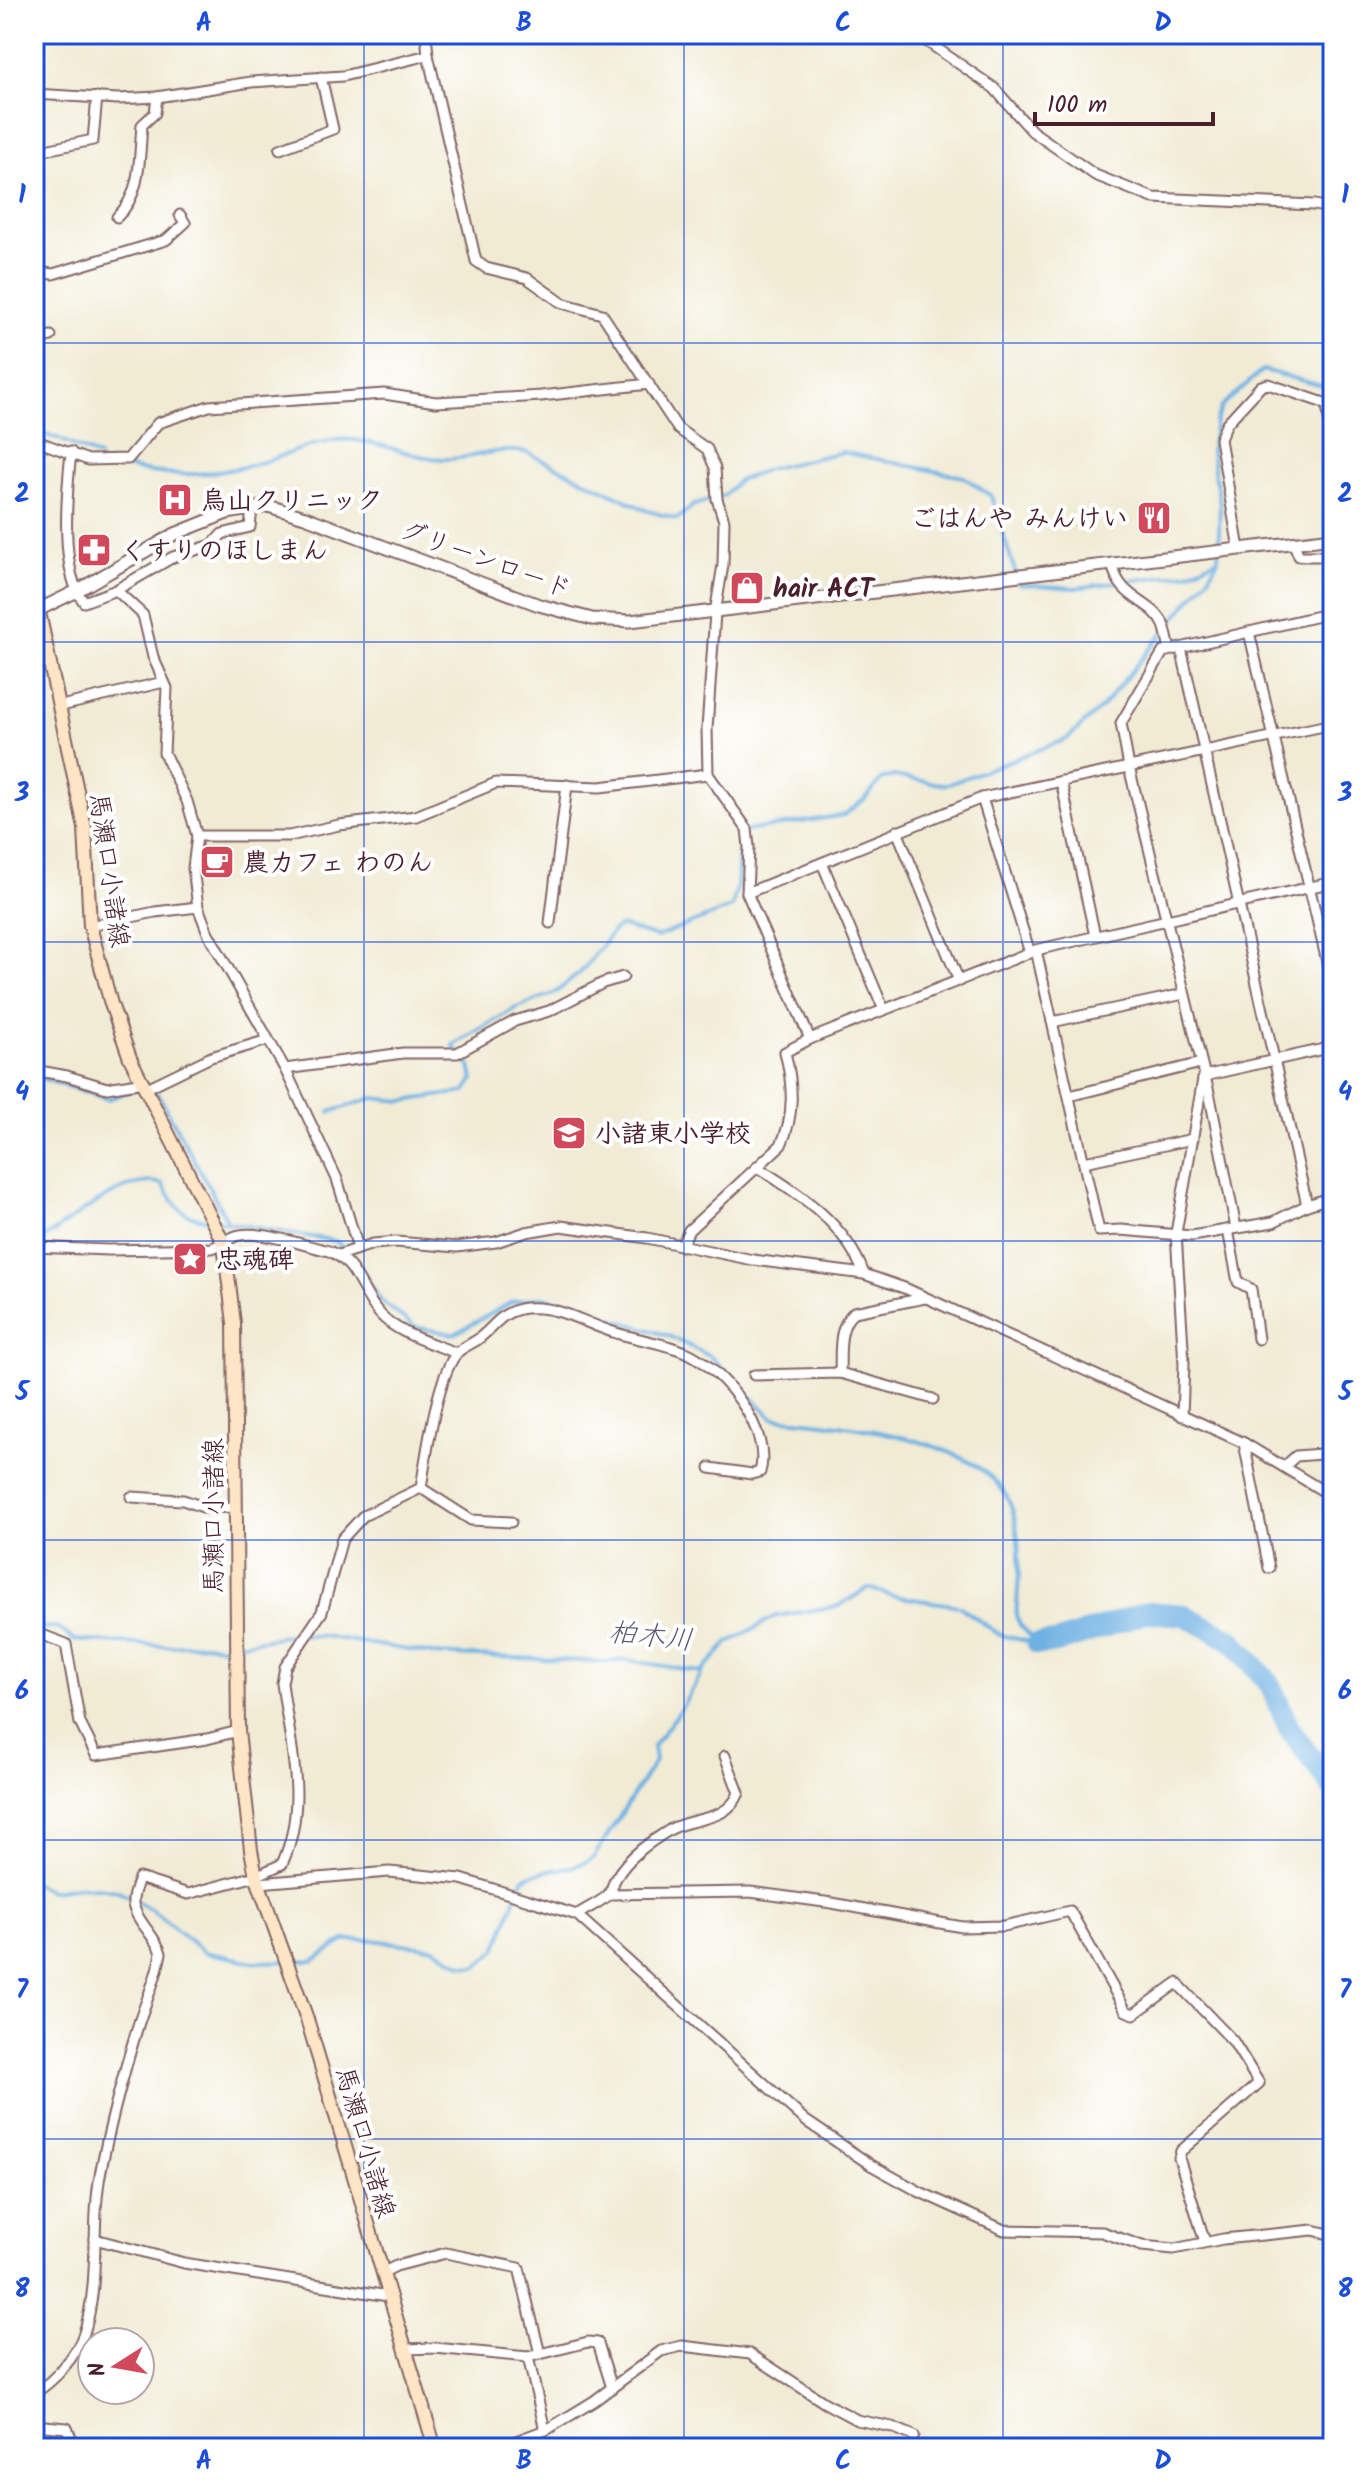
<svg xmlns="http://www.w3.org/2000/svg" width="1367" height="2482" font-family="Kalam,'Klee One',sans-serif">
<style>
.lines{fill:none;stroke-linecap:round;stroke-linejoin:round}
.stream{stroke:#6eb1e3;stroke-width:4}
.river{stroke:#6eb1e3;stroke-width:22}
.minor-casing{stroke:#846666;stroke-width:13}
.tertiary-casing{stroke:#846666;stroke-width:15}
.secondary-casing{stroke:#846666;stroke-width:16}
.minor{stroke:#fff;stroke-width:9}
.tertiary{stroke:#fff;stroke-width:11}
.secondary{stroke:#fee5c5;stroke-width:12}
.grid{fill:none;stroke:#1d4ed8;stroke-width:2;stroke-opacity:0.55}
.labels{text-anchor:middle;stroke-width:8;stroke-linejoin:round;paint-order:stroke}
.poi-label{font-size:26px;font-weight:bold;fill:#4a1f2b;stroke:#fff;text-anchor:start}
.street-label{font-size:26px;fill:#4a1f2b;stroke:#fff}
.water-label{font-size:28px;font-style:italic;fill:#585975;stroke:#fff}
.neatline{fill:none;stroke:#1d4ed8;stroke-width:3}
.grid-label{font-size:26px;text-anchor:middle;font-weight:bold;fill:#1d4ed8}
</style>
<rect width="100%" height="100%" fill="#fff"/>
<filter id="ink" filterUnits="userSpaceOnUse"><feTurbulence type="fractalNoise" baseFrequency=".0125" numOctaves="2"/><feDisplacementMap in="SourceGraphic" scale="16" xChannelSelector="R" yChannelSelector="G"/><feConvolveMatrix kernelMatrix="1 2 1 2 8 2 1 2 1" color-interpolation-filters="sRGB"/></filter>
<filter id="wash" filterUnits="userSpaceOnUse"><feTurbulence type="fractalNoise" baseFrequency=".006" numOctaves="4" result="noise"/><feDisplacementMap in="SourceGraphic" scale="32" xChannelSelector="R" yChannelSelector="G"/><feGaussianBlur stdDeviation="1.8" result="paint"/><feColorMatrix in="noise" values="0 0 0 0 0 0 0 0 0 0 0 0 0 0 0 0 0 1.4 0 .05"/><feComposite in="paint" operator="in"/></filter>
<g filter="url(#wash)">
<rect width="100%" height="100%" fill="#f1ebd4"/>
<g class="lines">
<g class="stream">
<path d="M 34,432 L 57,438 L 99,457"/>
<path d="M 110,462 C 160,480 210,477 260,463 C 286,456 309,443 336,440 C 375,436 412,461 450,459 C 479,457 499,446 528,453 L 648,511 L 677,519 L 694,505 L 725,495 L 738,481 L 768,469 L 842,452 L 964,477 L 991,496 L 1019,584 L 1075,588 L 1188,573 L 1218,559 L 1220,504 L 1211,451 L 1216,421 L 1222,406 L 1263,370 L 1333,389"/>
<path d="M 34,1076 L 108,1099 L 135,1089 L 142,1090"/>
<path d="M 150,1091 L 157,1092 L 228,1222"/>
<path d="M 330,1112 L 373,1098 L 403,1101 L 465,1092 L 473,1080 L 470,1066 L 453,1045 L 516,1008 L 555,993 L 581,972 L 613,931 L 621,926 L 657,937 L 732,907 L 737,886 L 740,832 L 844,815 L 866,798 L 882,779 L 894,776 L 946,785 L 1067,739 L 1101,708 L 1209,577 L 1218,559"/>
<path d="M 217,1221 L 336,1241 L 356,1262 L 381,1301 L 415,1327 L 454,1334 L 512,1302 L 544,1297 L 669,1336 L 711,1357 L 773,1418 C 835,1423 987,1437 1011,1506 C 1023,1541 1019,1580 1016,1616 L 1020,1625 L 1038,1644"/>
<path d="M 43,1239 C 73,1220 127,1172 163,1184 C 176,1207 180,1216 208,1220"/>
<path d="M 34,1628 L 57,1627 L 74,1640 L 168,1646 L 205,1644 L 221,1647 L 290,1635 L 323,1636 L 432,1654 L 603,1662 L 626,1660 L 702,1672 L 728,1643 L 776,1616 L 839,1606 L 868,1588 L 893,1596 L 959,1606 L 1000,1635 L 1036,1643"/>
<path d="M 34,1883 L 50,1891 L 80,1887 L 117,1890 L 152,1910 L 204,1952 L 253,1962 L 313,1961 L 345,1940 L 372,1940 L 434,1948 L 462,1965 L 476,1967 L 496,1950 L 523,1879 C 545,1866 572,1873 594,1857 L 655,1761 L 653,1746 L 677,1715 L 702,1673"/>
</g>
<path class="river" d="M 1038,1644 L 1056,1643 L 1148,1612 L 1184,1615 L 1233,1641 L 1270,1684 L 1289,1728 L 1333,1788"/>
</g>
</g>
<g filter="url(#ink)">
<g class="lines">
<g class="minor-casing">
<g id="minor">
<path d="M 426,34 L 428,55 L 476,261 L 486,268 L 527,278 L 562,303 L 602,314 L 678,429 L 707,449 L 715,468 L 717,499 L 724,521 L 723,565 L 715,613 L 707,729 L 708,774 L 747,829 L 749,847 L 747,893 L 810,1039"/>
<path d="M 916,34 L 994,88 L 1032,131 L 1095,175 L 1153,198 L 1315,205 L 1333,209"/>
<path d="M 34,94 L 118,99 L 157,97 L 251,82 L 343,76 L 428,55"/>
<path d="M 280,149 L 333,129 L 321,77"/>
<path d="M 36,152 L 93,140 L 97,97"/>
<path d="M 117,217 C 142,194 139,157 142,125 L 155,113 L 157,97"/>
<path d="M 34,272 L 53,274 L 166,240 L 185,223 L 180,215"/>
<path d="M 34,339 L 51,336"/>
<path d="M 1327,405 L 1333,445"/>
<path d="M 34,440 L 88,460 L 128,459 L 158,423 L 209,406 L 384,394 L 436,402 L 541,396 L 649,384"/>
<path d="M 71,452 C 67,490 59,572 84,602 L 116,590 L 143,615 L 153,657 L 167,688 L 164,753 L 187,801 L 197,836 L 193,868 L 198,907 L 208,933 L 285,1069 L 337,1179 L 358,1248"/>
<path d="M 1293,542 L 1299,556 L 1333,556"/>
<path d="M 1239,549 L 1220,439 L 1227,423 L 1261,386 L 1268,384 L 1333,406"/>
<path d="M 1112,563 C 1119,601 1152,599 1164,625 C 1167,633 1168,643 1170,650"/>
<path d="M 116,590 L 173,557 L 212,545 L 222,534 L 250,527 L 252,509"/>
<path d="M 1249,632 L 1333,987"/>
<path d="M 1181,648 L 1307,1205"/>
<path d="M 61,706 L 164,682"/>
<path d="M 1061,781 L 1095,936"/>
<path d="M 982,798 L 1030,953"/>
<path d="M 897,831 L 959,981"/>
<path d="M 197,836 L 289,836 L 339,825 L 416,816 L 496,783 L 600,787 L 708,774"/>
<path d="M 822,863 L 884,1010"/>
<path d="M 747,893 L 982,798 L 1333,724"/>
<path d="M 550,923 L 567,785"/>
<path d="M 90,926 L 155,912 L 198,907"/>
<path d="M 1036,950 L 1099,1231 L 1121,1230 L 1192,1236 L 1273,1222 L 1307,1205 L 1333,1197"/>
<path d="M 1052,1022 L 1184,994"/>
<path d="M 285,1069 L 403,1053 L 457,1053 L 515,1021 L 549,1011 L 603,983 L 623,977"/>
<path d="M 34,1070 L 67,1076 L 107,1088 L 144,1082"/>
<path d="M 1204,1076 L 1333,1047"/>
<path d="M 147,1088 L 211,1057 L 268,1040"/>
<path d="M 1069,1096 L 1201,1063"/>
<path d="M 1084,1162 L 1193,1139"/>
<path d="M 757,1167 C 801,1195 845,1223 864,1274"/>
<path d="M 1236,1228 L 1210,1097 L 1129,767 L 1121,723 L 1163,652 L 1327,614 L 1333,644"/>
<path d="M 1228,1230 L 1238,1282 L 1251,1289 L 1258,1339"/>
<path d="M 681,1246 L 689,1230 L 781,1145 C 795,1115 793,1084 785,1052 L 810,1039 L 1036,950 L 1333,882"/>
<path d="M 34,1247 L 108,1250 L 212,1248 C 221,1245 231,1236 240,1235 C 264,1231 306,1246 329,1251 C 357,1262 361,1293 379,1313 C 397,1334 432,1343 456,1353"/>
<path d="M 339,1255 L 373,1244 L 396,1242 L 457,1247 L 496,1242 L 526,1232 L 561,1226 L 647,1238 L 753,1260 L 864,1274 L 907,1289 L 1244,1443 L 1333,1497"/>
<path d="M 840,1373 C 841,1352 837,1327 854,1312 L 925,1298"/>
<path d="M 754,1375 L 840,1373 L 933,1399"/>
<path d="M 1182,1416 L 1184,1364 L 1176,1233 L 1203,1079"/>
<path d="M 1244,1443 L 1269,1568"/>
<path d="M 1285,1466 L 1296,1456 L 1333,1453"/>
<path d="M 421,1488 L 471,1520 L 511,1522"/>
<path d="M 131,1497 L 183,1500 L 206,1508 L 235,1507"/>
<path d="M 45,1636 L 66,1644 L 80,1723 L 96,1755 L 207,1739 L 238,1731"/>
<path d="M 1333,1654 L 1333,1664"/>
<path d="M 259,1883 L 389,1872 L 461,1879 L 577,1915 L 806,2121 L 871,2165 L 920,2192 L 1004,2230 L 1102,2232 L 1142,2246 L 1174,2249 L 1223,2239 L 1313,2230 L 1333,2235"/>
<path d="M 610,1894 L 750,1892 L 832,1903 L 962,1927 L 1004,1926 L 1070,1911 L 1126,2011 L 1134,2014 L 1177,1983 L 1233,2041 L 1259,2083 L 1181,2151 L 1179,2158 L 1205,2242"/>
<path d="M 577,1915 C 586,1908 600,1903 608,1895 C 612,1890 613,1883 616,1878 C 629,1856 650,1842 671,1829 C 695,1816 726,1823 739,1793 L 725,1756"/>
<path d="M 95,2239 L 184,2263 L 388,2296"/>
<path d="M 382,2273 L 396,2266 L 446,2253 L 519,2268 L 540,2354"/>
<path d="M 405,2349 L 435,2348 L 528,2357 L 588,2342 L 598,2343 L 612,2388"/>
<path d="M 528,2357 L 545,2430"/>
<path d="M 34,2393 C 54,2382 77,2355 84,2333 C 101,2280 90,2224 101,2170 C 110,2123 123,2075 137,2029 C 144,2004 157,1979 161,1953 C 156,1937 134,1918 133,1903 C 132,1895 137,1885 139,1878 L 188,1894 L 256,1876 L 282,1864 C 309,1804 290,1746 282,1683 L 285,1667 L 322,1612 L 342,1539 L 363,1516 L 421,1488 C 426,1457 437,1376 457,1353 C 461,1348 471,1344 477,1340 C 496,1326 500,1311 526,1308 C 558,1305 584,1323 613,1332 C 638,1340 667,1343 690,1354 C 725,1372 772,1431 760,1472 L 752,1474 L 710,1468"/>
<path d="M 34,2425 L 67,2428 L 75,2448"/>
<path d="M 497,2448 L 548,2429 L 594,2401 L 661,2351 L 682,2346 L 750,2354 L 825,2403 L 857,2420 L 892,2427 L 914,2436"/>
</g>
</g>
<g class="tertiary-casing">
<path id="tertiary" d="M 34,612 L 75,592 L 175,534 L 227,513 L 268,506 L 305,517 L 539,605 L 592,619 L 630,621 L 1333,538"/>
</g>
<g class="secondary-casing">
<path id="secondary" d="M 34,589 L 85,828 L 90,926 L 111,1004 L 130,1058 L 224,1244 L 234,1323 L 238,1731 L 251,1850 L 256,1876 L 307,2019 L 435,2448"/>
</g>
<use href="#minor" class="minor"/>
<use href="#tertiary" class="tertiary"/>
<use href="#secondary" class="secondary"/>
</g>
</g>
<path class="grid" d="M 364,34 L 364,2448M 684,34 L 684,2448M 1003,34 L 1003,2448M 34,343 L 1333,343M 34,642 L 1333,642M 34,942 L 1333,942M 34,1241 L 1333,1241M 34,1540 L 1333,1540M 34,1840 L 1333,1840M 34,2139 L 1333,2139"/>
<defs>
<g id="hospital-square" transform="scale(1.8)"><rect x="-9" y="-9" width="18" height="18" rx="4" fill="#d1495b" stroke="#fff"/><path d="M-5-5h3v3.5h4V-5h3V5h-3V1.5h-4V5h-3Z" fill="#fff"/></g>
<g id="restaurant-square" transform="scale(1.8)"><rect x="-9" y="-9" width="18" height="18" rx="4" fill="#d1495b" stroke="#fff"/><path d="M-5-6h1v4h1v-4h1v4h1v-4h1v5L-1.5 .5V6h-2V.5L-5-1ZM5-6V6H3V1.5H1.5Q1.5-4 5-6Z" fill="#fff"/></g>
<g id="pharmacy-square" transform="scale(1.8)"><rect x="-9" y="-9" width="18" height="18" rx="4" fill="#d1495b" stroke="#fff"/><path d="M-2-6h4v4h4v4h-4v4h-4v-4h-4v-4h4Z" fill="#fff"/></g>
<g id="shop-square" transform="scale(1.8)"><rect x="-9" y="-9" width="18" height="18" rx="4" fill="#d1495b" stroke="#fff"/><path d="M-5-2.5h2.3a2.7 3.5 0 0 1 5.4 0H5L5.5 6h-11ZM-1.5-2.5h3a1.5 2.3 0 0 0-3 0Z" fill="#fff"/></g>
<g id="cafe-square" transform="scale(1.8)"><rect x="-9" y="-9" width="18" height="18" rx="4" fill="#d1495b" stroke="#fff"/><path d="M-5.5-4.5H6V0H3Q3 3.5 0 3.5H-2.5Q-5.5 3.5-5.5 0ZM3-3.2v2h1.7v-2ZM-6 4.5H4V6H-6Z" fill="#fff"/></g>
<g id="school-square" transform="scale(1.8)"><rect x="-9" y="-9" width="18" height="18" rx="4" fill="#d1495b" stroke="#fff"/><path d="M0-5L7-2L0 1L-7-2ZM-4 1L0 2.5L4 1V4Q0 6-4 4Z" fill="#fff"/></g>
<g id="sight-square" transform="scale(1.8)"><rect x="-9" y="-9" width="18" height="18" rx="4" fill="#d1495b" stroke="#fff"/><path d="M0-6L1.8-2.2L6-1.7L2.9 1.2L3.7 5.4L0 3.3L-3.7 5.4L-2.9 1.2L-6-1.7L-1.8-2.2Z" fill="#fff"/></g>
</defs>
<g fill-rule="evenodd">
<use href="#hospital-square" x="175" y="500"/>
<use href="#restaurant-square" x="1154" y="518"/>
<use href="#pharmacy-square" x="94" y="550"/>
<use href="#shop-square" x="747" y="588"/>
<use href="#cafe-square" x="217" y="862"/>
<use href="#school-square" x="569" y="1133"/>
<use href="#sight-square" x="190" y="1259"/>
</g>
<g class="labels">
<g class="poi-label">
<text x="201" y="509">烏山クリニック</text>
<text x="1128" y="527" text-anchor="end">ごはんや みんけい</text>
<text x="120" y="559">くすりのほしまん</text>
<text x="773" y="597">hair ACT</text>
<text x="243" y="871">農カフェ わのん</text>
<text x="595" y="1142">小諸東小学校</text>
<text x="216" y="1268">忠魂碑</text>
</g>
<g class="street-label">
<text transform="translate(486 559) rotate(20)" y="9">グリーンロード</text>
<text transform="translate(110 870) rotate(82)" y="9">馬瀬口小諸線</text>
<text transform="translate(213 1516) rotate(-90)" y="9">馬瀬口小諸線</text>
<text transform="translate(366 2142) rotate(74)" y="9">馬瀬口小諸線</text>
</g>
<g class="water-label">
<text transform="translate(651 1635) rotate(6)" y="10">柏木川</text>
</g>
</g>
<rect width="1367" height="2482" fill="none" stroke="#fff" stroke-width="88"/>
<g transform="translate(116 2366) rotate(259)"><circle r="38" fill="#ffffff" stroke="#b7a5aa" stroke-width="2"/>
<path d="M0-6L14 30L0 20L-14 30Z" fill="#d1495b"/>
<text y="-12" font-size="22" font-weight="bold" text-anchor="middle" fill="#4a1f2b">N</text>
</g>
<path d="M1035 112v12h178v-12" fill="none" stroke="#4a1f2b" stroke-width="4"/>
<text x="1047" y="112" font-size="24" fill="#4a1f2b" stroke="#ffffff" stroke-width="6" paint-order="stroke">100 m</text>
<rect x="44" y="44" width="1279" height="2394" class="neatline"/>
<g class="grid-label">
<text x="204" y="31">A</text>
<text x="524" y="31">B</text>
<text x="843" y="31">C</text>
<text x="1163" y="31">D</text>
<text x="22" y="203">1</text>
<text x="1345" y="203">1</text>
<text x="22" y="502">2</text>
<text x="1345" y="502">2</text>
<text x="22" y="801">3</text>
<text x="1345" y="801">3</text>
<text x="22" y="1100">4</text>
<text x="1345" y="1100">4</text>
<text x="22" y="1400">5</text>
<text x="1345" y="1400">5</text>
<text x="22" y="1699">6</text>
<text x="1345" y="1699">6</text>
<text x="22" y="1998">7</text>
<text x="1345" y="1998">7</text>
<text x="22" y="2297">8</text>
<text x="1345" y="2297">8</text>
<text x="204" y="2469">A</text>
<text x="524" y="2469">B</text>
<text x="843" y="2469">C</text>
<text x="1163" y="2469">D</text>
</g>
</svg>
